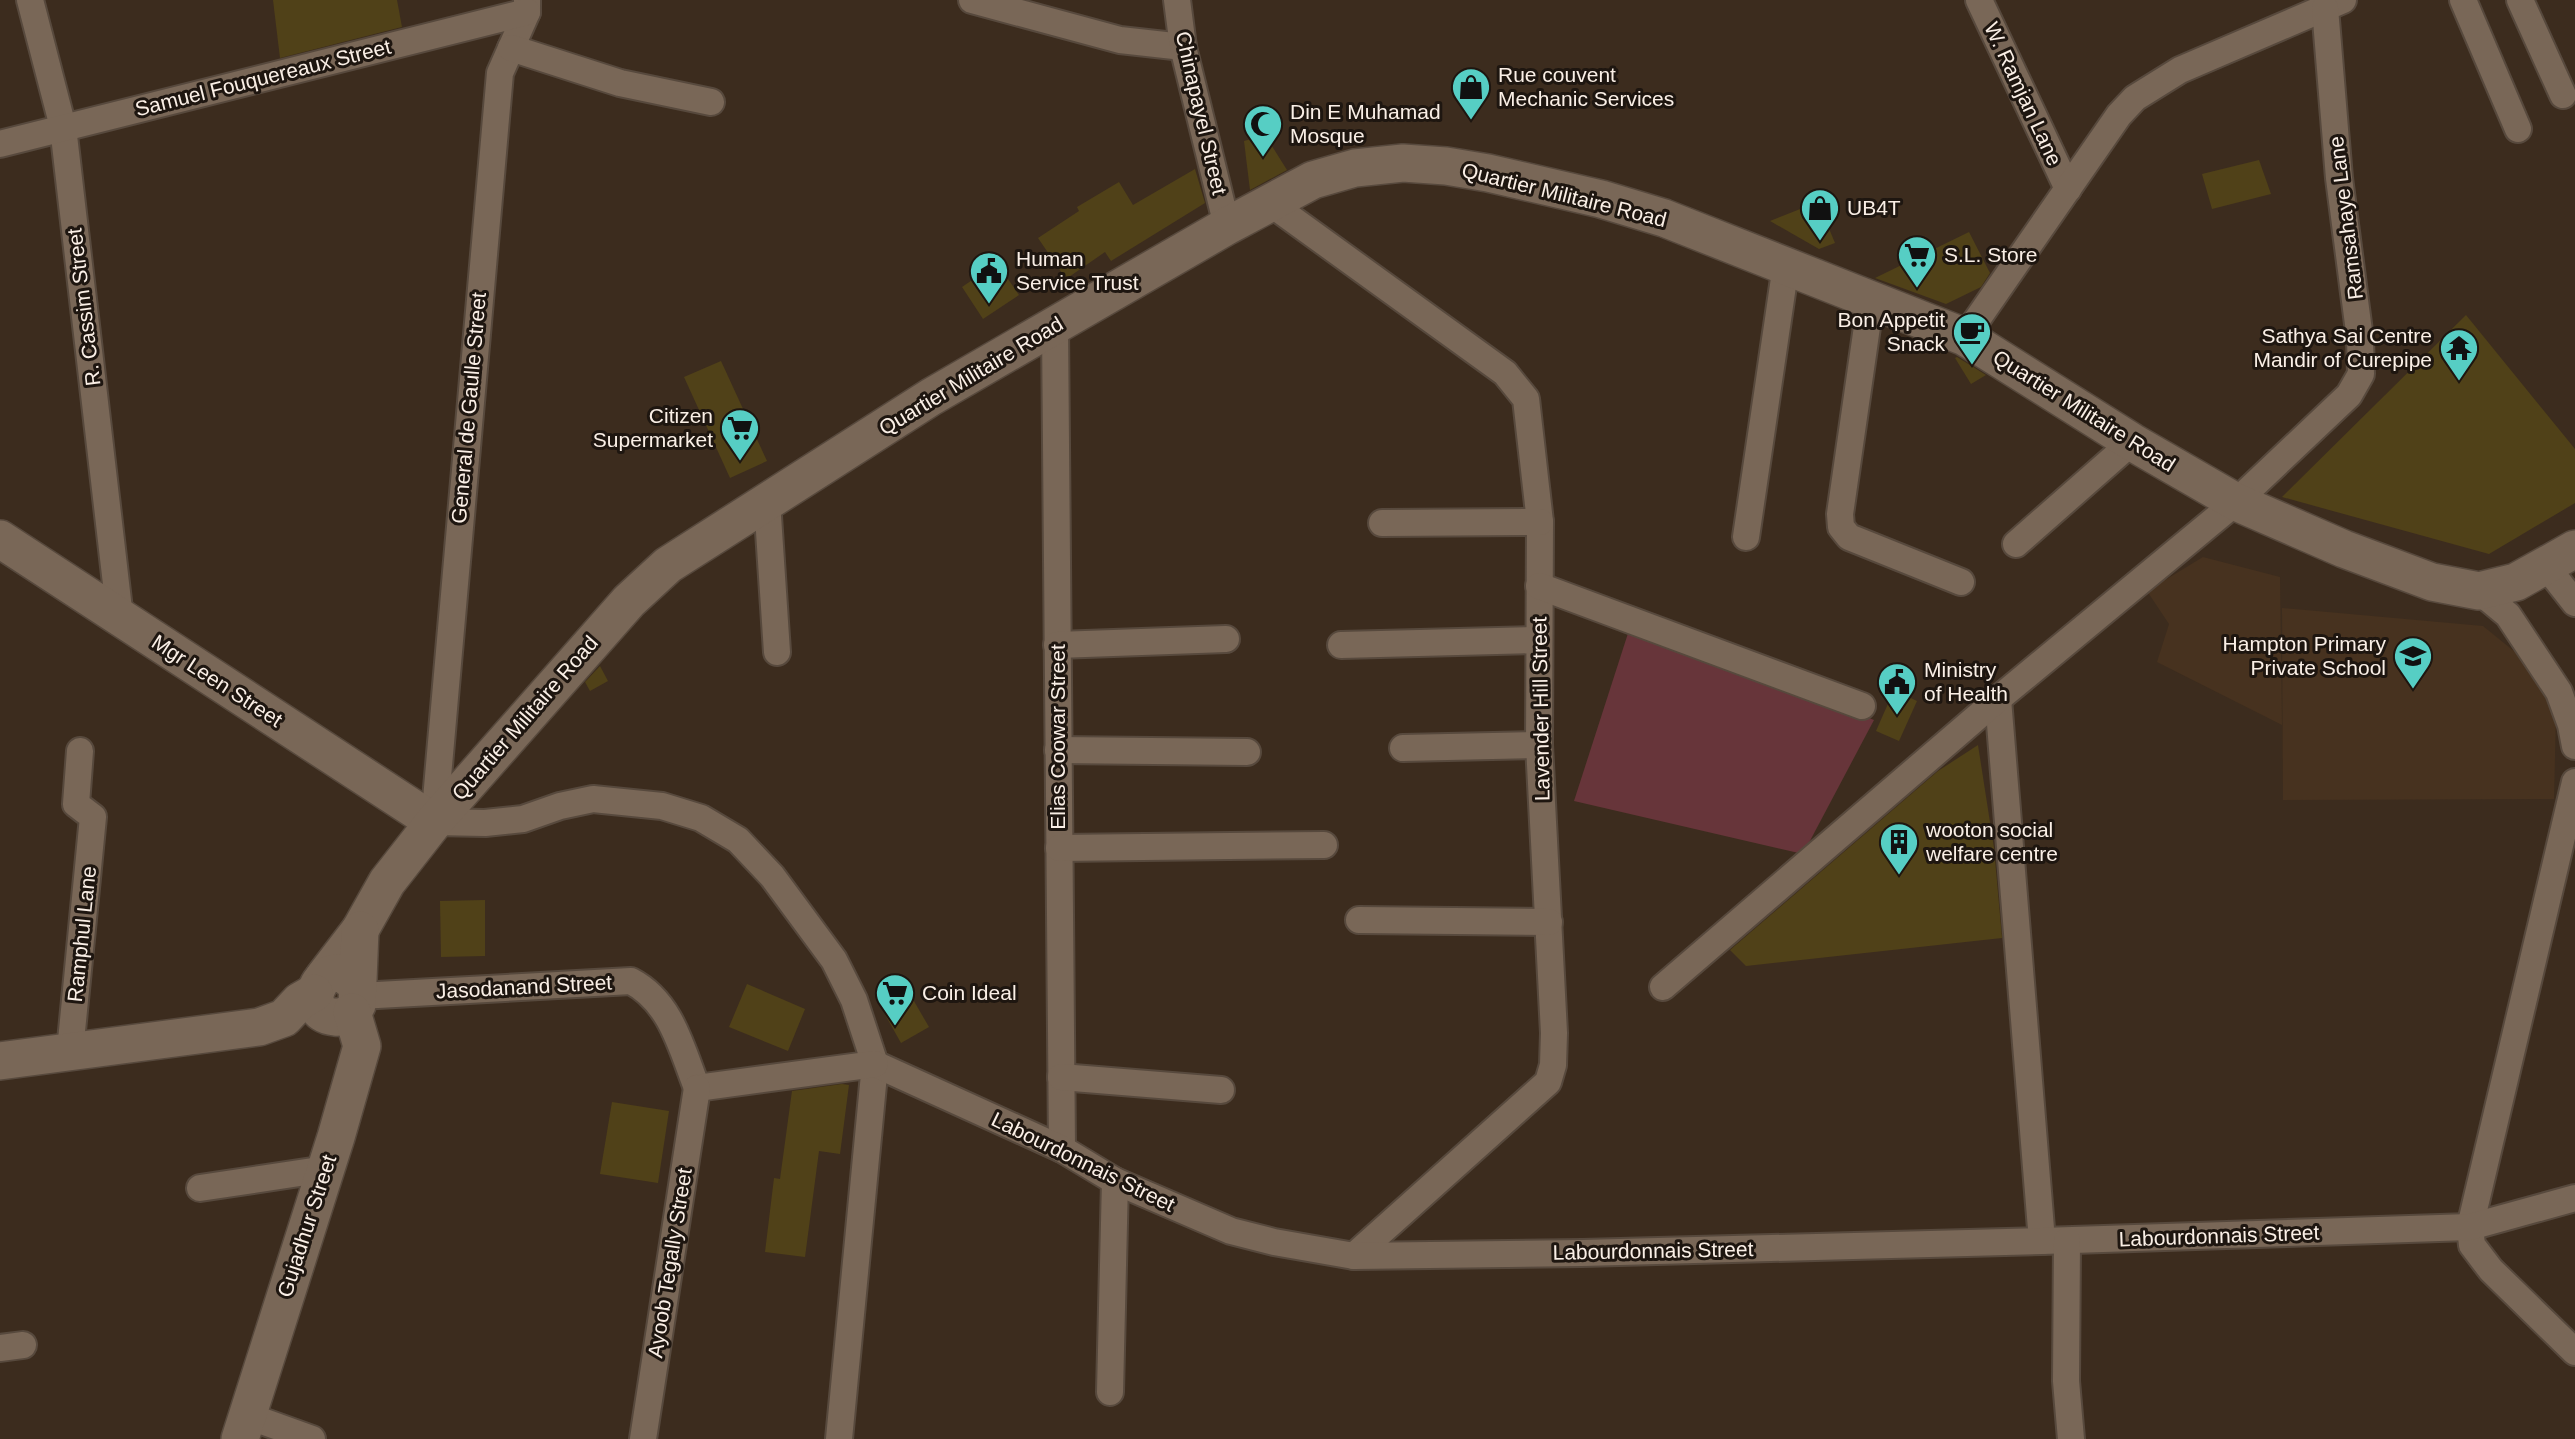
<svg xmlns="http://www.w3.org/2000/svg" width="2575" height="1439" font-family="Helvetica,sans-serif">
<style>
.built{fill:#47321f}
.park{fill:#67353a}
.building{fill:#504118}
.lines{fill:none;stroke-linecap:round;stroke-linejoin:round}
.street-casing{stroke:#57493d;stroke-width:30}
.secondary-casing{stroke:#57493d;stroke-width:40}
.street{stroke:#796757;stroke-width:26}
.secondary{stroke:#796757;stroke-width:37}
.labels{text-anchor:middle;stroke-width:6;stroke-linejoin:round;paint-order:stroke}
.poi-label{font-size:21px;fill:#faefe6;stroke:#1e1610;text-anchor:start}
.street-label{font-size:21px;fill:#faefe6;stroke:#1e1610}
</style>
<rect width="100%" height="100%" fill="#3c2c1e"/>
<g class="built">
<path d="M 2203,557 L 2280,577 L 2282,725 L 2157,662 L 2169,624 L 2147,591 Z"/>
<path d="M 2282,608 L 2483,626 L 2531,665 L 2556,715 L 2554,799 L 2283,800 Z"/>
</g>
<path class="park" d="M 1631,624 L 1874,720 L 1803,854 L 1574,801 Z"/>
<g class="building">
<path d="M 273,0 L 397,0 L 402,27 L 280,58 Z"/>
<path d="M 1265,135 L 1287,170 L 1250,190 L 1244,141 Z"/>
<path d="M 2259,160 L 2271,194 L 2212,209 L 2202,174 Z"/>
<path d="M 1195,169 L 1205,203 L 1111,261 L 1105,252 L 1066,279 L 1038,238 L 1079,211 L 1077,207 L 1119,182 L 1133,205 Z"/>
<path d="M 1818,202 L 1835,243 L 1819,249 L 1770,221 Z"/>
<path d="M 1969,232 L 1990,273 L 1981,287 L 1946,304 L 1875,278 Z"/>
<path d="M 997,263 L 1019,295 L 983,319 L 962,287 Z"/>
<path d="M 2466,315 L 2575,449 L 2575,503 L 2489,554 L 2282,497 Z"/>
<path d="M 1957,357 L 1986,375 L 1971,384 L 1955,358 Z"/>
<path d="M 721,361 L 767,461 L 730,478 L 684,377 Z"/>
<path d="M 600,666 L 608,681 L 590,691 L 585,682 Z"/>
<path d="M 1894,690 L 1917,701 L 1899,741 L 1876,731 Z"/>
<path d="M 1978,745 L 1994,848 L 2002,938 L 1746,966 L 1730,950 L 1938,771 Z"/>
<path d="M 485,900 L 485,956 L 441,957 L 440,901 Z"/>
<path d="M 747,984 L 805,1009 L 788,1051 L 729,1027 Z"/>
<path d="M 911,996 L 929,1027 L 901,1043 L 883,1011 Z"/>
<path d="M 842,1084 L 849,1085 L 840,1154 L 819,1151 L 805,1257 L 765,1252 L 774,1178 L 780,1179 L 792,1091 Z"/>
<path d="M 612,1102 L 669,1111 L 658,1183 L 600,1174 Z"/>
</g>
<g class="lines">
<g class="street-casing">
<g id="street">
<path d="M 30,0 L 63,127 L 120,618"/>
<path d="M 527,0 L 527,12 L 500,73 L 434,822 L 485,823 L 523,819 L 560,806 L 593,799 L 662,806 L 701,818 L 738,840 L 772,876 L 834,960 L 854,1000 L 875,1064 L 839,1439"/>
<path d="M 972,0 L 1120,40 L 1183,47"/>
<path d="M 1177,0 L 1183,47 L 1227,226"/>
<path d="M 1979,0 L 2068,189"/>
<path d="M 2463,0 L 2518,129"/>
<path d="M 2520,0 L 2563,95"/>
<path d="M 511,48 L 620,83 L 711,102"/>
<path d="M 0,144 L 527,12"/>
<path d="M 1270,203 L 1505,373 L 1526,399 L 1540,522 L 1539,745 L 1554,1033 L 1553,1065 L 1548,1082 L 1354,1256"/>
<path d="M 1871,299 L 1840,514 L 1841,527 L 1849,537 L 1961,582"/>
<path d="M 1055,326 L 1062,1149"/>
<path d="M 1965,337 L 2119,115 L 2135,98 L 2180,70 L 2343,0"/>
<path d="M 767,501 L 777,652"/>
<path d="M 1382,523 L 1540,522"/>
<path d="M 1746,537 L 1786,265"/>
<path d="M 2016,544 L 2132,442"/>
<path d="M 2546,566 L 2575,603"/>
<path d="M 1539,586 L 1862,706"/>
<path d="M 2479,591 L 2508,615 L 2559,692 L 2571,725 L 2575,746"/>
<path d="M 1057,645 L 1226,639"/>
<path d="M 1341,645 L 1539,640"/>
<path d="M 1998,699 L 2042,1241"/>
<path d="M 1403,748 L 1539,745"/>
<path d="M 1058,750 L 1247,752"/>
<path d="M 2575,782 L 2470,1227 L 2472,1245 L 2491,1270 L 2575,1352"/>
<path d="M 1059,848 L 1324,845"/>
<path d="M 1359,920 L 1549,922"/>
<path d="M 1663,987 L 1998,699 L 2236,502 L 2349,395 L 2361,374 L 2360,339 L 2339,178 L 2325,8"/>
<path d="M 359,996 L 631,981 C 671,1002 681,1047 697,1088"/>
<path d="M 70,1051 L 93,817 L 76,804 L 80,751"/>
<path d="M 875,1064 L 1062,1149 L 1115,1181 L 1231,1231 L 1274,1242 L 1354,1256 L 1582,1253 L 2042,1241 L 2470,1227 L 2575,1198"/>
<path d="M 1061,1077 L 1221,1090"/>
<path d="M 697,1088 L 875,1064"/>
<path d="M 200,1188 L 326,1169"/>
<path d="M 2067,1241 L 2066,1381 L 2071,1439"/>
<path d="M 0,1348 L 23,1345"/>
<path d="M 1110,1392 L 1115,1181"/>
<path d="M 248,1416 L 312,1439"/>
<path d="M 643,1439 L 697,1088"/>
</g>
</g>
<g class="secondary-casing">
<g id="secondary">
<path d="M 0,539 L 434,822"/>
<path d="M 324,977 L 360,930 L 387,882 L 434,822 L 629,601 L 668,565 L 931,397 L 1227,226 L 1313,180 L 1355,168 L 1403,163 L 1446,166 L 1488,173 L 1601,199 L 1664,218 L 1965,337 L 2132,442 L 2236,502 L 2344,549 L 2432,582 L 2479,591 L 2516,582 L 2575,549"/>
<path d="M 357,987 C 326,944 293,1014 335,1017 C 345,1018 352,1012 357,1005 L 360,930"/>
<path d="M 0,1061 L 259,1027 L 284,1018 L 300,1001 L 314,993"/>
<path d="M 240,1439 L 336,1137 L 362,1046 L 352,1012"/>
</g>
</g>
<use href="#street" class="street"/>
<use href="#secondary" class="secondary"/>
</g>
<defs>
<g id="shop-pin" transform="scale(2.0125)"><path d="M0 17L-7.5 6A9.5 9.5 0 1 1 7.5 6Z" fill="#56cec4" stroke="#1e1610"/><path d="M-5-2.5h2.3a2.7 3.5 0 0 1 5.4 0H5L5.5 6h-11ZM-1.5-2.5h3a1.5 2.3 0 0 0-3 0Z" fill="#111"/></g>
<g id="mosque-pin" transform="scale(2.0125)"><path d="M0 17L-7.5 6A9.5 9.5 0 1 1 7.5 6Z" fill="#56cec4" stroke="#1e1610"/><path d="M3.5-4.9A6 6 0 1 0 3.5 4.9A5 5 0 1 1 3.5-4.9Z" fill="#111"/></g>
<g id="supermarket-pin" transform="scale(2.0125)"><path d="M0 17L-7.5 6A9.5 9.5 0 1 1 7.5 6Z" fill="#56cec4" stroke="#1e1610"/><path d="M-6-5.5h2.5l.6 2H6L4.5 2H-2.5L-4.4-4H-6ZM-1.5 3.2a1.3 1.3 0 1 0 .1 0ZM3 3.2a1.3 1.3 0 1 0 .1 0Z" fill="#111"/></g>
<g id="civic-pin" transform="scale(2.0125)"><path d="M0 17L-7.5 6A9.5 9.5 0 1 1 7.5 6Z" fill="#56cec4" stroke="#1e1610"/><path d="M-.6-6.5H3V-4.5H.6V-3L4-1V1h2V6H-6V1h2V-1L-.6-3ZM-1.2 2.5V6h2.4V2.5Z" fill="#111"/></g>
<g id="cafe-pin" transform="scale(2.0125)"><path d="M0 17L-7.5 6A9.5 9.5 0 1 1 7.5 6Z" fill="#56cec4" stroke="#1e1610"/><path d="M-5.5-4.5H6V0H3Q3 3.5 0 3.5H-2.5Q-5.5 3.5-5.5 0ZM3-3.2v2h1.7v-2ZM-6 4.5H4V6H-6Z" fill="#111"/></g>
<g id="temple-pin" transform="scale(2.0125)"><path d="M0 17L-7.5 6A9.5 9.5 0 1 1 7.5 6Z" fill="#56cec4" stroke="#1e1610"/><path d="M0-6L5-2H3V0L6.5 2.5H4V6H1.5V3h-3V6H-4V2.5H-6.5L-3 0V-2H-5Z" fill="#111"/></g>
<g id="school-pin" transform="scale(2.0125)"><path d="M0 17L-7.5 6A9.5 9.5 0 1 1 7.5 6Z" fill="#56cec4" stroke="#1e1610"/><path d="M0-5L7-2L0 1L-7-2ZM-4 1L0 2.5L4 1V4Q0 6-4 4Z" fill="#111"/></g>
<g id="building-pin" transform="scale(2.0125)"><path d="M0 17L-7.5 6A9.5 9.5 0 1 1 7.5 6Z" fill="#56cec4" stroke="#1e1610"/><path d="M-4-6H4V6H1V3H-1V6H-4ZM-2.5-4.3h1.7v1.8h-1.7ZM.8-4.3h1.7v1.8H.8ZM-2.5-1h1.7V.8h-1.7ZM.8-1h1.7V.8H.8Z" fill="#111"/></g>
</defs>
<g fill-rule="evenodd">
<use href="#shop-pin" x="1471" y="87"/>
<use href="#mosque-pin" x="1263" y="124"/>
<use href="#shop-pin" x="1820" y="208"/>
<use href="#supermarket-pin" x="1917" y="255"/>
<use href="#civic-pin" x="989" y="271"/>
<use href="#cafe-pin" x="1972" y="332"/>
<use href="#temple-pin" x="2459" y="348"/>
<use href="#supermarket-pin" x="740" y="428"/>
<use href="#school-pin" x="2413" y="656"/>
<use href="#civic-pin" x="1897" y="682"/>
<use href="#building-pin" x="1899" y="842"/>
<use href="#supermarket-pin" x="895" y="993"/>
</g>
<g class="labels">
<g class="poi-label">
<text x="1498" y="82">Rue couvent<tspan x="1498" dy="24">Mechanic Services</tspan></text>
<text x="1290" y="119">Din E Muhamad<tspan x="1290" dy="24">Mosque</tspan></text>
<text x="1847" y="215">UB4T</text>
<text x="1944" y="262">S.L. Store</text>
<text x="1016" y="266">Human<tspan x="1016" dy="24">Service Trust</tspan></text>
<text x="1945" y="327" text-anchor="end">Bon Appetit<tspan x="1945" dy="24">Snack</tspan></text>
<text x="2432" y="343" text-anchor="end">Sathya Sai Centre<tspan x="2432" dy="24">Mandir of Curepipe</tspan></text>
<text x="713" y="423" text-anchor="end">Citizen<tspan x="713" dy="24">Supermarket</tspan></text>
<text x="2386" y="651" text-anchor="end">Hampton Primary<tspan x="2386" dy="24">Private School</tspan></text>
<text x="1924" y="677">Ministry<tspan x="1924" dy="24">of Health</tspan></text>
<text x="1926" y="837">wooton social<tspan x="1926" dy="24">welfare centre</tspan></text>
<text x="922" y="1000">Coin Ideal</text>
</g>
<g class="street-label">
<text transform="translate(263 78) rotate(-14)" y="7">Samuel Fouquereaux Street</text>
<text transform="translate(2023 94) rotate(65)" y="7">W. Ramjan Lane</text>
<text transform="translate(1201 113) rotate(77)" y="7">Chinapayel Street</text>
<text transform="translate(1564 195) rotate(14)" y="7">Quartier Militaire Road</text>
<text transform="translate(2346 218) rotate(-97)" y="7">Ramsahaye Lane</text>
<text transform="translate(84 307) rotate(-97)" y="7">R. Cassim Street</text>
<text transform="translate(971 376) rotate(-31)" y="7">Quartier Militaire Road</text>
<text transform="translate(469 408) rotate(-85)" y="7">General de Gaulle Street</text>
<text transform="translate(2084 411) rotate(32)" y="7">Quartier Militaire Road</text>
<text transform="translate(217 681) rotate(33)" y="7">Mgr Leen Street</text>
<text transform="translate(1541 709) rotate(-91)" y="7">Lavender Hill Street</text>
<text transform="translate(525 718) rotate(-49)" y="7">Quartier Militaire Road</text>
<text transform="translate(1058 737) rotate(-90)" y="7">Elias Coowar Street</text>
<text transform="translate(82 934) rotate(-84)" y="7">Ramphul Lane</text>
<text transform="translate(524 987) rotate(-3)" y="7">Jasodanand Street</text>
<text transform="translate(1083 1162) rotate(26)" y="7">Labourdonnais Street</text>
<text transform="translate(307 1226) rotate(-72)" y="7">Gujadhur Street</text>
<text transform="translate(2219 1236) rotate(-2)" y="7">Labourdonnais Street</text>
<text transform="translate(1653 1251) rotate(-1)" y="7">Labourdonnais Street</text>
<text transform="translate(670 1263) rotate(-81)" y="7">Ayoob Tegally Street</text>
</g>
</g>
</svg>
